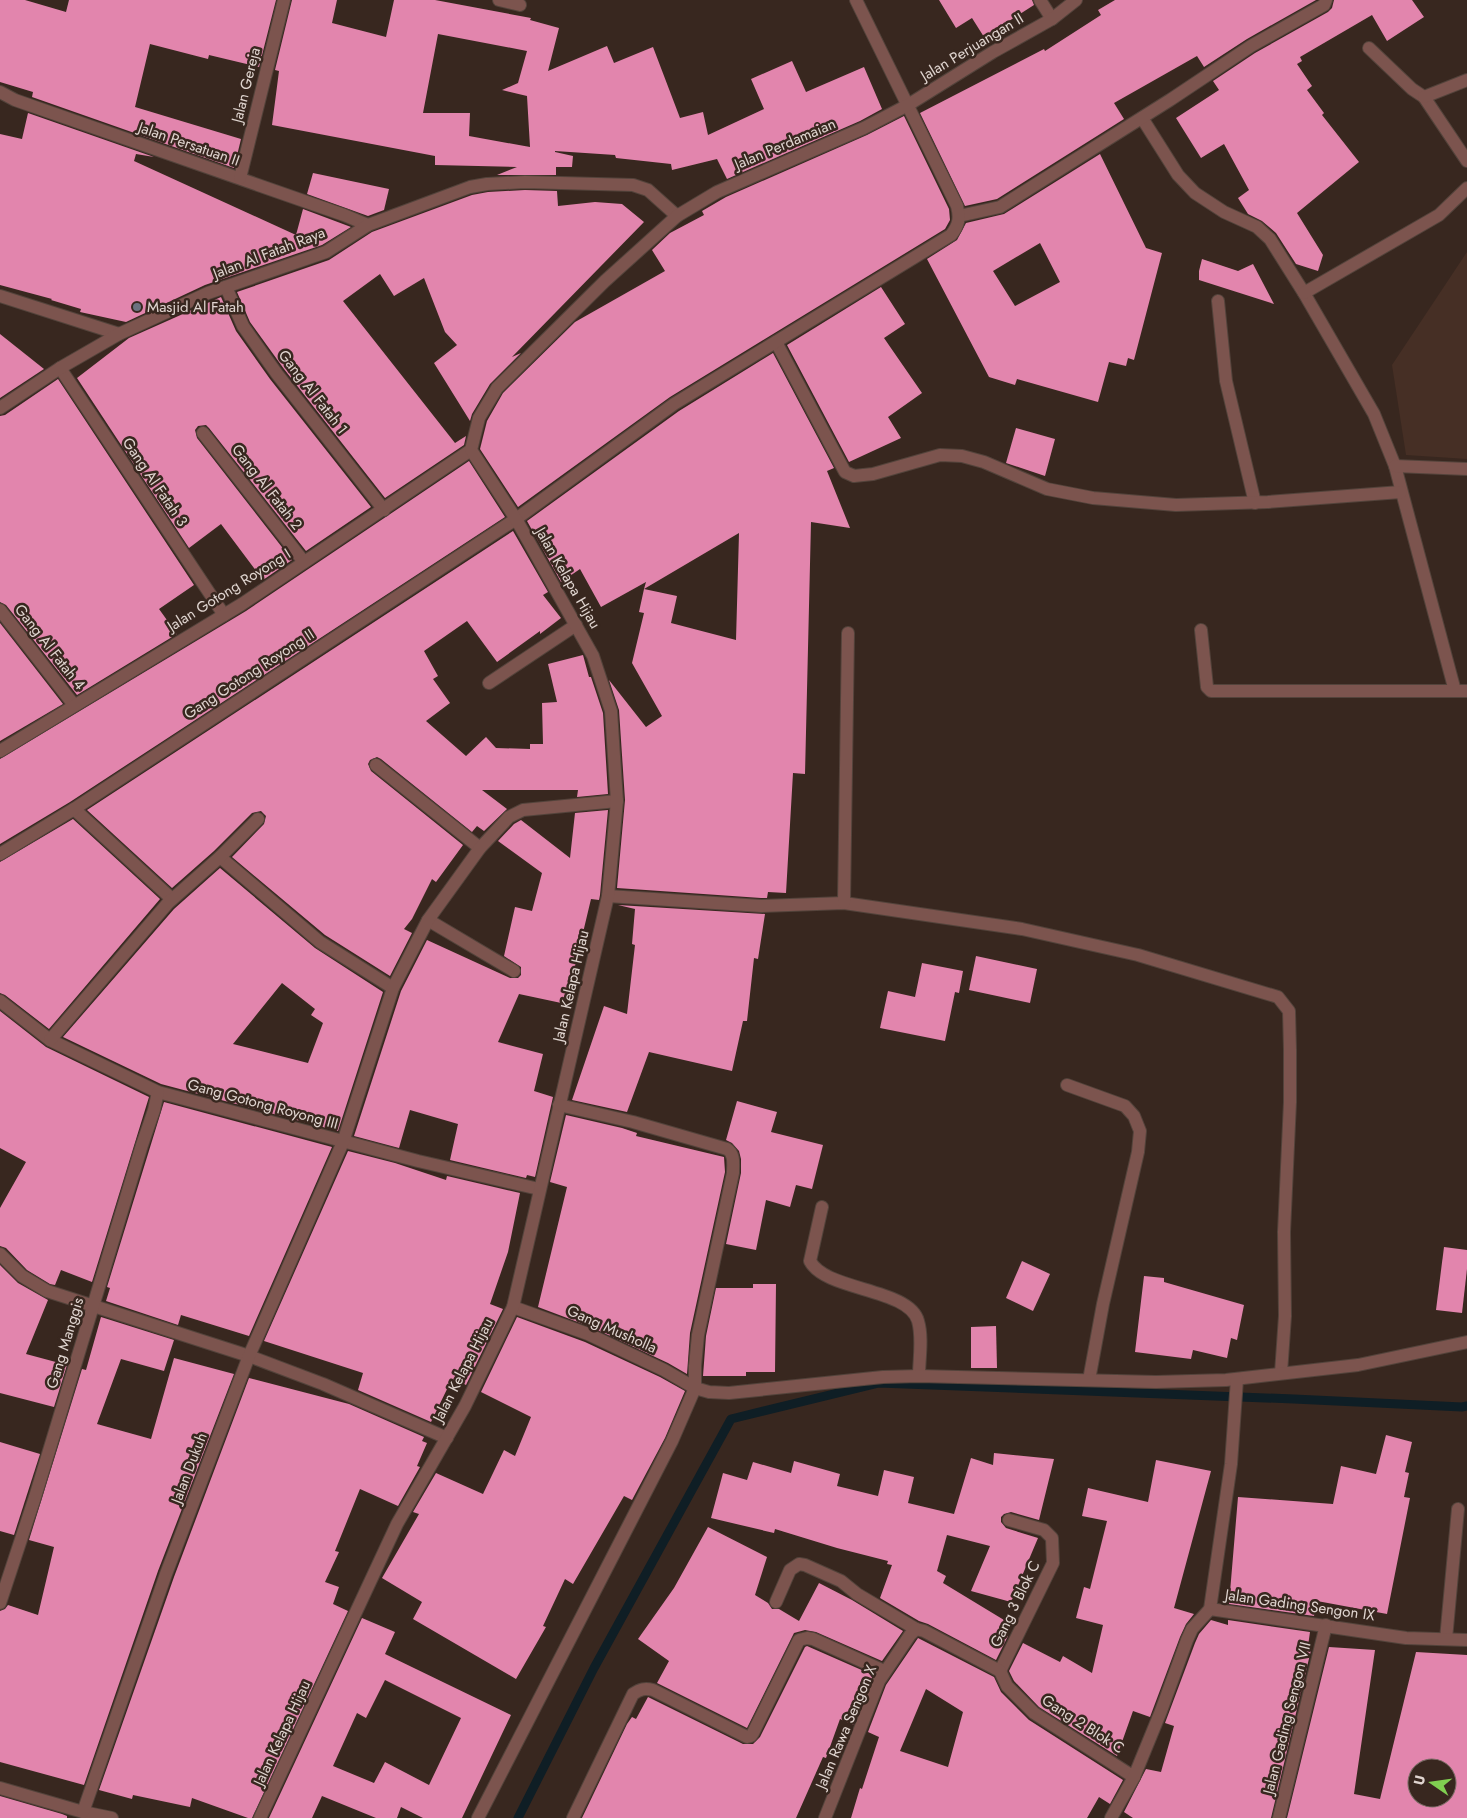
<svg xmlns="http://www.w3.org/2000/svg" width="1467" height="1818" font-family="Jost,sans-serif">
<style>
.built{fill:#462f25}
.lines{fill:none;stroke-linecap:round;stroke-linejoin:round}
.stream{stroke:#0f1e25;stroke-width:9}
.building{fill:#e285ad;fill-rule:evenodd}
.service-casing{stroke:#53433b;stroke-width:14}
.minor-casing{stroke:#53433b;stroke-width:14}
.service{stroke:#7c544e;stroke-width:12}
.minor{stroke:#7c544e;stroke-width:12}
.worship-dot{fill:#6b7280;stroke:#38271f;stroke-width:2}
.labels{text-anchor:middle;stroke-width:5;stroke-linejoin:round;paint-order:stroke}
.street-label{font-size:15px;fill:#e0d5d0;stroke:#38271f}
.poi-label{font-size:15px;fill:#e0d5d0;stroke:#38271f;text-anchor:start}
</style>
<rect width="100%" height="100%" fill="#38271f"/>
<path class="built" d="M 1467,252 L 1467,459 L 1406,455 L 1392,365 Z"/>
<g class="lines">
<path class="stream" d="M 518,1818 L 594,1668 L 731,1419 L 879,1383 L 1294,1399 L 1462,1407 L 1467,1406"/>
</g>
<g class="building">
<path d="M 0,0 L 25,0 L 66,12 L 69,0 L 276,0 L 259,67 L 209,55 L 208,59 L 150,44 L 135,107 L 241,139 L 234,168 L 32,97 L 33,92 L 0,82 Z"/>
<path d="M 292,0 L 337,0 L 332,23 L 386,37 L 394,0 L 435,0 L 531,18 L 530,20 L 559,28 L 548,71 L 607,46 L 614,63 L 653,47 L 680,118 L 703,112 L 708,135 L 764,109 L 751,79 L 792,61 L 806,92 L 864,67 L 882,109 L 860,121 L 727,179 L 717,159 L 672,170 L 671,164 L 616,158 L 615,155 L 555,151 L 555,152 L 573,156 L 572,167 L 556,167 L 556,175 L 497,175 L 517,167 L 435,165 L 435,156 L 272,125 L 279,71 L 275,70 ZM 438,34 L 527,51 L 518,83 L 502,90 L 527,96 L 530,147 L 469,136 L 470,113 L 423,113 Z"/>
<path d="M 939,0 L 1032,0 L 1034,5 L 984,37 L 972,18 L 956,28 Z"/>
<path d="M 1115,0 L 1316,0 L 1247,39 L 1204,67 L 1197,56 L 1114,103 L 1124,119 L 997,199 L 965,206 L 920,113 L 1044,49 L 1045,51 L 1101,15 L 1098,10 Z"/>
<path d="M 1334,0 L 1412,0 L 1424,17 L 1387,41 L 1372,15 L 1300,57 L 1302,61 L 1297,64 L 1312,86 L 1307,90 L 1324,113 L 1322,115 L 1359,162 L 1297,213 L 1323,255 L 1318,271 L 1296,264 L 1276,233 L 1262,221 L 1248,214 L 1238,198 L 1249,190 L 1224,144 L 1201,158 L 1176,118 L 1219,90 L 1213,81 L 1255,53 L 1328,12 L 1332,8 Z"/>
<path d="M 28,113 L 154,157 L 136,154 L 134,161 L 296,235 L 303,209 L 351,227 L 322,245 L 205,285 L 126,322 L 80,312 L 81,309 L 51,300 L 52,299 L 0,285 L 0,134 L 22,139 Z"/>
<path d="M 904,116 L 949,209 L 950,220 L 945,229 L 670,397 L 518,507 L 480,449 L 487,421 L 503,393 L 575,322 L 665,271 L 652,250 L 670,233 L 704,215 L 702,211 L 726,197 L 867,135 Z"/>
<path d="M 1100,154 L 1146,248 L 1162,253 L 1134,360 L 1128,358 L 1126,366 L 1109,362 L 1098,402 L 1017,379 L 1015,385 L 989,377 L 927,259 L 957,240 L 966,223 L 1004,214 ZM 1040,243 L 1060,282 L 1015,306 L 993,271 Z"/>
<path d="M 313,173 L 389,189 L 384,210 L 368,216 L 307,194 Z"/>
<path d="M 525,190 L 557,191 L 558,206 L 595,202 L 622,204 L 644,222 L 512,357 L 521,353 L 490,384 L 472,414 L 470,421 L 434,363 L 457,345 L 445,332 L 424,278 L 394,296 L 380,274 L 343,301 L 455,443 L 466,436 L 464,445 L 385,498 L 284,369 L 250,322 L 237,292 L 329,260 L 372,232 L 472,195 L 488,192 Z"/>
<path d="M 1202,259 L 1238,271 L 1253,264 L 1274,304 L 1199,280 L 1199,271 Z"/>
<path d="M 881,287 L 905,324 L 884,338 L 922,393 L 888,417 L 901,438 L 849,462 L 787,345 Z"/>
<path d="M 221,297 L 236,331 L 270,379 L 371,507 L 306,551 L 209,428 L 206,425 L 198,426 L 195,430 L 197,438 L 292,560 L 263,580 L 221,524 L 189,548 L 77,378 L 129,338 Z"/>
<path d="M 0,334 L 44,369 L 0,398 Z"/>
<path d="M 773,353 L 834,468 L 827,471 L 850,528 L 811,522 L 805,774 L 793,773 L 786,893 L 768,892 L 767,898 L 761,898 L 617,888 L 625,800 L 619,710 L 609,680 L 646,727 L 662,716 L 632,663 L 644,613 L 639,612 L 644,589 L 677,596 L 671,623 L 736,640 L 739,533 L 644,589 L 646,582 L 601,607 L 580,569 L 561,582 L 527,521 L 679,411 Z"/>
<path d="M 58,379 L 194,585 L 159,609 L 177,634 L 77,695 L 6,605 L 0,602 L 0,416 L 5,415 Z"/>
<path d="M 1016,428 L 1055,439 L 1045,476 L 1006,463 Z"/>
<path d="M 469,461 L 505,517 L 70,802 L 0,844 L 0,759 L 246,611 Z"/>
<path d="M 513,531 L 548,592 L 543,595 L 561,618 L 540,634 L 540,631 L 497,662 L 467,621 L 424,651 L 438,676 L 433,679 L 450,703 L 426,721 L 466,756 L 486,737 L 496,748 L 530,749 L 530,744 L 543,744 L 542,703 L 557,702 L 548,664 L 583,655 L 589,677 L 591,677 L 603,713 L 608,794 L 577,797 L 578,790 L 482,790 L 507,809 L 484,831 L 477,826 L 472,832 L 381,759 L 377,757 L 370,760 L 368,764 L 371,771 L 463,845 L 436,882 L 432,879 L 412,919 L 404,929 L 412,933 L 390,976 L 325,935 L 232,857 L 264,824 L 266,816 L 261,811 L 252,813 L 214,851 L 172,888 L 87,810 Z"/>
<path d="M 0,623 L 63,704 L 0,741 Z"/>
<path d="M 608,810 L 600,895 L 599,900 L 591,899 L 566,1004 L 519,994 L 498,1042 L 543,1054 L 534,1091 L 553,1097 L 535,1177 L 527,1175 L 526,1178 L 450,1160 L 458,1124 L 410,1110 L 399,1148 L 354,1136 L 401,991 L 427,940 L 510,978 L 518,978 L 521,975 L 521,967 L 504,956 L 515,907 L 532,911 L 542,873 L 498,841 L 514,824 L 521,820 L 570,858 L 575,813 Z"/>
<path d="M 73,819 L 160,899 L 49,1029 L 5,995 L 0,993 L 0,862 Z"/>
<path d="M 220,868 L 315,948 L 383,992 L 338,1131 L 161,1084 L 63,1037 L 174,909 ZM 282,983 L 315,1009 L 311,1015 L 323,1023 L 308,1063 L 233,1044 Z"/>
<path d="M 618,905 L 765,914 L 758,959 L 754,958 L 747,1021 L 743,1021 L 732,1071 L 649,1052 L 627,1112 L 572,1100 L 604,1006 L 627,1014 L 635,945 L 632,944 L 635,909 Z"/>
<path d="M 976,956 L 1037,969 L 1030,1003 L 969,990 Z"/>
<path d="M 922,963 L 963,971 L 959,993 L 955,992 L 945,1041 L 880,1028 L 888,991 L 915,997 Z"/>
<path d="M 0,1011 L 46,1047 L 149,1097 L 92,1282 L 61,1270 L 55,1285 L 50,1284 L 27,1270 L 6,1248 L 0,1246 L 0,1208 L 26,1162 L 0,1148 Z"/>
<path d="M 737,1101 L 777,1112 L 771,1132 L 823,1145 L 812,1189 L 796,1185 L 790,1207 L 766,1200 L 756,1250 L 726,1244 L 741,1173 L 741,1159 L 739,1151 L 732,1143 L 726,1140 Z"/>
<path d="M 164,1102 L 332,1147 L 249,1336 L 181,1315 L 178,1325 L 106,1301 L 110,1288 L 107,1287 Z"/>
<path d="M 566,1115 L 622,1128 L 637,1133 L 636,1136 L 724,1157 L 725,1172 L 690,1333 L 687,1374 L 668,1363 L 591,1327 L 538,1307 L 567,1187 L 550,1182 Z"/>
<path d="M 348,1151 L 395,1163 L 446,1180 L 447,1176 L 520,1193 L 508,1252 L 490,1304 L 503,1309 L 466,1385 L 455,1379 L 453,1384 L 450,1383 L 431,1422 L 358,1390 L 363,1373 L 264,1341 Z"/>
<path d="M 1444,1247 L 1467,1250 L 1467,1269 L 1462,1313 L 1436,1310 Z"/>
<path d="M 1022,1261 L 1050,1274 L 1033,1311 L 1006,1298 Z"/>
<path d="M 0,1265 L 18,1283 L 48,1300 L 26,1354 L 67,1365 L 54,1407 L 0,1393 Z"/>
<path d="M 1144,1276 L 1164,1278 L 1164,1282 L 1244,1305 L 1237,1340 L 1231,1338 L 1227,1358 L 1193,1350 L 1191,1359 L 1135,1352 Z"/>
<path d="M 753,1284 L 776,1284 L 775,1372 L 746,1372 L 746,1376 L 703,1376 L 706,1336 L 716,1288 L 753,1288 Z"/>
<path d="M 101,1317 L 174,1340 L 164,1371 L 121,1359 L 97,1424 L 151,1439 L 174,1358 L 234,1374 L 158,1571 L 84,1785 L 0,1762 L 0,1611 L 5,1609 L 8,1605 L 38,1615 L 54,1547 L 29,1540 L 82,1369 L 86,1370 Z"/>
<path d="M 517,1317 L 585,1342 L 660,1377 L 685,1391 L 665,1438 L 632,1500 L 624,1496 L 573,1584 L 565,1579 L 543,1626 L 546,1627 L 516,1679 L 413,1619 L 422,1602 L 382,1578 L 419,1514 L 413,1512 L 436,1473 L 483,1494 L 504,1450 L 515,1456 L 531,1417 L 481,1392 Z"/>
<path d="M 996,1326 L 997,1368 L 971,1368 L 971,1327 Z"/>
<path d="M 249,1378 L 349,1404 L 424,1437 L 422,1441 L 427,1443 L 417,1466 L 420,1467 L 398,1506 L 360,1489 L 335,1551 L 339,1552 L 325,1582 L 339,1587 L 333,1604 L 348,1611 L 252,1818 L 248,1818 L 192,1798 L 190,1807 L 133,1795 L 132,1799 L 99,1790 L 174,1577 Z"/>
<path d="M 1386,1435 L 1412,1442 L 1405,1472 L 1409,1473 L 1404,1497 L 1410,1498 L 1387,1614 L 1317,1601 L 1314,1616 L 1229,1604 L 1238,1497 L 1333,1504 L 1341,1466 L 1376,1474 Z"/>
<path d="M 0,1442 L 40,1454 L 14,1535 L 0,1531 Z"/>
<path d="M 994,1453 L 1054,1459 L 1039,1520 L 1011,1512 L 1004,1514 L 1001,1517 L 1001,1522 L 1006,1528 L 1038,1538 L 1011,1602 L 971,1591 L 990,1546 L 947,1535 L 937,1571 L 946,1576 L 943,1583 L 1004,1620 L 999,1632 L 1008,1636 L 996,1660 L 928,1624 L 919,1621 L 880,1598 L 892,1565 L 887,1564 L 888,1561 L 837,1548 L 775,1529 L 774,1533 L 711,1518 L 723,1473 L 747,1480 L 753,1462 L 791,1473 L 794,1461 L 840,1474 L 837,1486 L 878,1496 L 884,1470 L 914,1477 L 908,1503 L 954,1514 L 971,1458 L 993,1465 Z"/>
<path d="M 1156,1460 L 1211,1471 L 1174,1608 L 1194,1614 L 1186,1624 L 1180,1637 L 1150,1717 L 1133,1711 L 1117,1756 L 1039,1707 L 1014,1681 L 1009,1671 L 1023,1643 L 1060,1662 L 1063,1656 L 1092,1673 L 1103,1625 L 1076,1618 L 1084,1587 L 1090,1589 L 1107,1521 L 1082,1516 L 1088,1488 L 1148,1502 Z"/>
<path d="M 708,1527 L 767,1557 L 755,1595 L 768,1603 L 772,1609 L 779,1609 L 799,1621 L 819,1583 L 852,1600 L 903,1631 L 882,1661 L 816,1632 L 805,1630 L 794,1633 L 747,1728 L 657,1683 L 669,1661 L 638,1639 L 674,1588 Z"/>
<path d="M 362,1618 L 395,1632 L 385,1654 L 511,1715 L 462,1818 L 423,1818 L 401,1807 L 397,1818 L 376,1818 L 322,1796 L 312,1818 L 269,1818 ZM 385,1680 L 461,1718 L 429,1785 L 385,1762 L 374,1783 L 333,1766 L 357,1713 L 366,1718 Z"/>
<path d="M 1211,1620 L 1228,1625 L 1228,1620 L 1310,1632 L 1308,1646 L 1312,1646 L 1271,1818 L 1133,1818 L 1124,1812 L 1146,1769 L 1161,1772 L 1174,1726 L 1165,1723 L 1195,1643 L 1199,1634 Z"/>
<path d="M 918,1638 L 994,1677 L 1001,1692 L 1029,1720 L 1123,1780 L 1110,1804 L 1099,1797 L 1087,1818 L 851,1818 L 860,1788 L 862,1789 L 879,1737 L 868,1732 L 886,1685 ZM 926,1689 L 963,1712 L 948,1767 L 900,1751 Z"/>
<path d="M 807,1646 L 873,1675 L 853,1725 L 840,1719 L 826,1758 L 823,1757 L 796,1818 L 582,1818 L 627,1724 L 632,1717 L 636,1719 L 648,1697 L 743,1744 L 753,1744 L 760,1737 L 805,1647 Z"/>
<path d="M 1329,1647 L 1375,1650 L 1354,1794 L 1380,1799 L 1416,1652 L 1467,1655 L 1467,1818 L 1287,1818 ZM 1417,1768 L 1447,1768 L 1447,1798 L 1417,1798 Z"/>
<path d="M 0,1796 L 62,1814 L 67,1816 L 67,1818 L 0,1818 Z"/>
</g>
<g class="lines">
<g class="service-casing">
<g id="service">
<path d="M 1067,1085 L 1125,1106 L 1134,1116 L 1140,1131 L 1138,1152 L 1103,1304 L 1089,1380"/>
<path d="M 1446,1639 L 1458,1509"/>
</g>
</g>
<g class="minor-casing">
<g id="minor">
<path d="M 499,0 L 520,5"/>
<path d="M 1040,0 L 1052,19"/>
<path d="M 1369,48 L 1412,89 L 1424,97 L 1467,161"/>
<path d="M 0,92 L 15,100 L 344,215 L 368,225"/>
<path d="M 1424,97 L 1467,80"/>
<path d="M 1142,118 L 1178,175 L 1195,193 L 1224,212 L 1257,227 L 1270,239 L 1304,293 L 1374,414 L 1395,466 L 1455,691"/>
<path d="M 240,178 L 284,0"/>
<path d="M 959,216 L 1000,207 L 1170,100 L 1251,46 L 1324,5 L 1326,0"/>
<path d="M 226,287 L 243,326 L 277,374 L 384,510"/>
<path d="M 1304,293 L 1439,215 L 1467,188"/>
<path d="M 0,296 L 119,334"/>
<path d="M 1218,301 L 1226,381 L 1255,503"/>
<path d="M 776,342 L 845,472 L 854,476 L 873,474 L 940,455 L 962,456 L 984,462 L 1047,489 L 1093,498 L 1176,505 L 1268,502 L 1401,492"/>
<path d="M 60,368 L 224,615"/>
<path d="M 0,408 L 60,368 L 119,334 L 208,293 L 326,252 L 368,225 L 470,187 L 487,184 L 525,182 L 633,185 L 648,190 L 677,216"/>
<path d="M 203,433 L 304,562"/>
<path d="M 1395,466 L 1467,469"/>
<path d="M 0,610 L 74,705"/>
<path d="M 1201,630 L 1207,687 L 1211,691 L 1467,691"/>
<path d="M 489,683 L 576,625"/>
<path d="M 0,751 L 242,604 L 471,450"/>
<path d="M 376,765 L 480,848"/>
<path d="M 74,809 L 172,899"/>
<path d="M 0,854 L 74,809 L 516,519 L 674,404 L 951,235 C 959,225 960,218 957,206 L 856,0"/>
<path d="M 220,857 L 320,942 L 393,988"/>
<path d="M 608,896 L 761,906 L 844,903 L 1022,929 L 1138,955 L 1278,997 L 1289,1011 L 1290,1050 L 1290,1102 L 1284,1232 L 1285,1316 L 1281,1373"/>
<path d="M 844,903 L 848,633"/>
<path d="M 428,920 L 514,971"/>
<path d="M 0,1001 L 50,1040 L 158,1092 L 418,1161 L 539,1189"/>
<path d="M 50,1040 L 168,903 L 220,857 L 258,819"/>
<path d="M 822,1207 L 810,1261 C 825,1291 909,1288 918,1321 C 923,1338 919,1359 919,1376"/>
<path d="M 0,1254 L 22,1276 L 47,1291 L 249,1356 L 323,1384 L 447,1438"/>
<path d="M 513,1307 L 588,1334 L 664,1370 L 695,1388 L 709,1392 L 729,1393 L 883,1377 L 919,1376 L 1156,1382 L 1226,1380 L 1358,1365 L 1467,1342"/>
<path d="M 776,1602 L 790,1570 L 799,1564 L 805,1565 L 841,1581 L 857,1594 L 916,1629"/>
<path d="M 0,1603 L 35,1497 L 142,1145 L 154,1110 L 158,1092"/>
<path d="M 1210,1609 L 1231,1464 L 1237,1379"/>
<path d="M 1000,1671 L 1053,1563 L 1052,1538 L 1044,1530 L 1009,1520"/>
<path d="M 1000,1671 L 1007,1686 L 1034,1713 L 1134,1777"/>
<path d="M 0,1788 L 83,1812 L 112,1818"/>
<path d="M 83,1812 L 166,1574 L 249,1356 L 343,1142 L 393,988 L 428,920 L 480,848 L 509,817 L 523,810 L 617,801"/>
<path d="M 260,1818 L 397,1524 L 465,1406 L 513,1307 L 608,896 L 617,801 L 611,711 L 593,656 L 516,519 L 471,450 L 479,418 L 497,388 L 605,281 L 677,216 L 717,192 L 864,128 L 908,105 L 993,52 L 1052,19 L 1076,0"/>
<path d="M 478,1818 L 672,1441 L 695,1388 L 695,1366 L 698,1335 L 733,1173 C 733,1164 735,1154 727,1149 L 633,1122 L 559,1105"/>
<path d="M 573,1818 L 633,1694 C 640,1689 645,1688 653,1690 L 747,1737 L 751,1736 L 753,1733 L 799,1640 L 807,1638 L 813,1639 L 884,1671"/>
<path d="M 825,1818 L 879,1681 L 910,1635 L 916,1629 L 924,1631 L 1000,1671"/>
<path d="M 1111,1818 L 1134,1777 L 1161,1711 L 1187,1640 L 1192,1629 L 1210,1609 L 1406,1638 L 1467,1640"/>
<path d="M 1279,1818 L 1326,1625"/>
</g>
</g>
<use href="#service" class="service"/>
<use href="#minor" class="minor"/>
</g>
<circle class="worship-dot" cx="137" cy="307" r="5"/>
<g class="labels">
<g class="street-label">
<text transform="translate(972 47) rotate(-31)" y="5">Jalan Perjuangan II</text>
<text transform="translate(246 85) rotate(-76)" y="5">Jalan Gereja</text>
<text transform="translate(189 144) rotate(19)" y="5">Jalan Persatuan II</text>
<text transform="translate(785 144) rotate(-23)" y="5">Jalan Perdamaian</text>
<text transform="translate(269 253) rotate(-21)" y="5">Jalan Al Fatah Raya</text>
<text transform="translate(313 392) rotate(52)" y="5">Gang Al Fatah 1</text>
<text transform="translate(155 482) rotate(56)" y="5">Gang Al Fatah 3</text>
<text transform="translate(267 487) rotate(52)" y="5">Gang Al Fatah 2</text>
<text transform="translate(568 578) rotate(60)" y="5">Jalan Kelapa Hijau</text>
<text transform="translate(229 590) rotate(-32)" y="5">Jalan Gotong Royong I</text>
<text transform="translate(50 647) rotate(52)" y="5">Gang Al Fatah 4</text>
<text transform="translate(249 674) rotate(-33)" y="5">Gang Gotong Royong II</text>
<text transform="translate(571 986) rotate(-77)" y="5">Jalan Kelapa Hijau</text>
<text transform="translate(263 1104) rotate(15)" y="5">Gang Gotong Royong III</text>
<text transform="translate(612 1329) rotate(24)" y="5">Gang Musholla</text>
<text transform="translate(65 1343) rotate(-73)" y="5">Gang Manggis</text>
<text transform="translate(463 1370) rotate(-63)" y="5">Jalan Kelapa Hijau</text>
<text transform="translate(189 1468) rotate(-69)" y="5">Jalan Dukuh</text>
<text transform="translate(1015 1604) rotate(-64)" y="5">Gang 3 Blok C</text>
<text transform="translate(1300 1605) rotate(8)" y="5">Jalan Gading Sengon IX</text>
<text transform="translate(1287 1718) rotate(-76)" y="5">Jalan Gading Sengon VII</text>
<text transform="translate(1083 1724) rotate(33)" y="5">Gang 2 Blok C</text>
<text transform="translate(846 1727) rotate(-67)" y="5">Jalan Rawa Sengon X</text>
<text transform="translate(282 1733) rotate(-65)" y="5">Jalan Kelapa Hijau</text>
</g>
<g class="poi-label">
<text x="147" y="312">Masjid Al Fatah</text>
</g>
</g>
<g transform="translate(1432 1783) rotate(283)"><circle r="24" fill="#38271f" stroke="#7b6d66"/>
<path d="M0-4L9 19L0 12L-9 19Z" fill="#80d051"/>
<text y="-8" font-size="14" font-weight="bold" text-anchor="middle" fill="#e0d5d0">U</text>
</g>
</svg>
